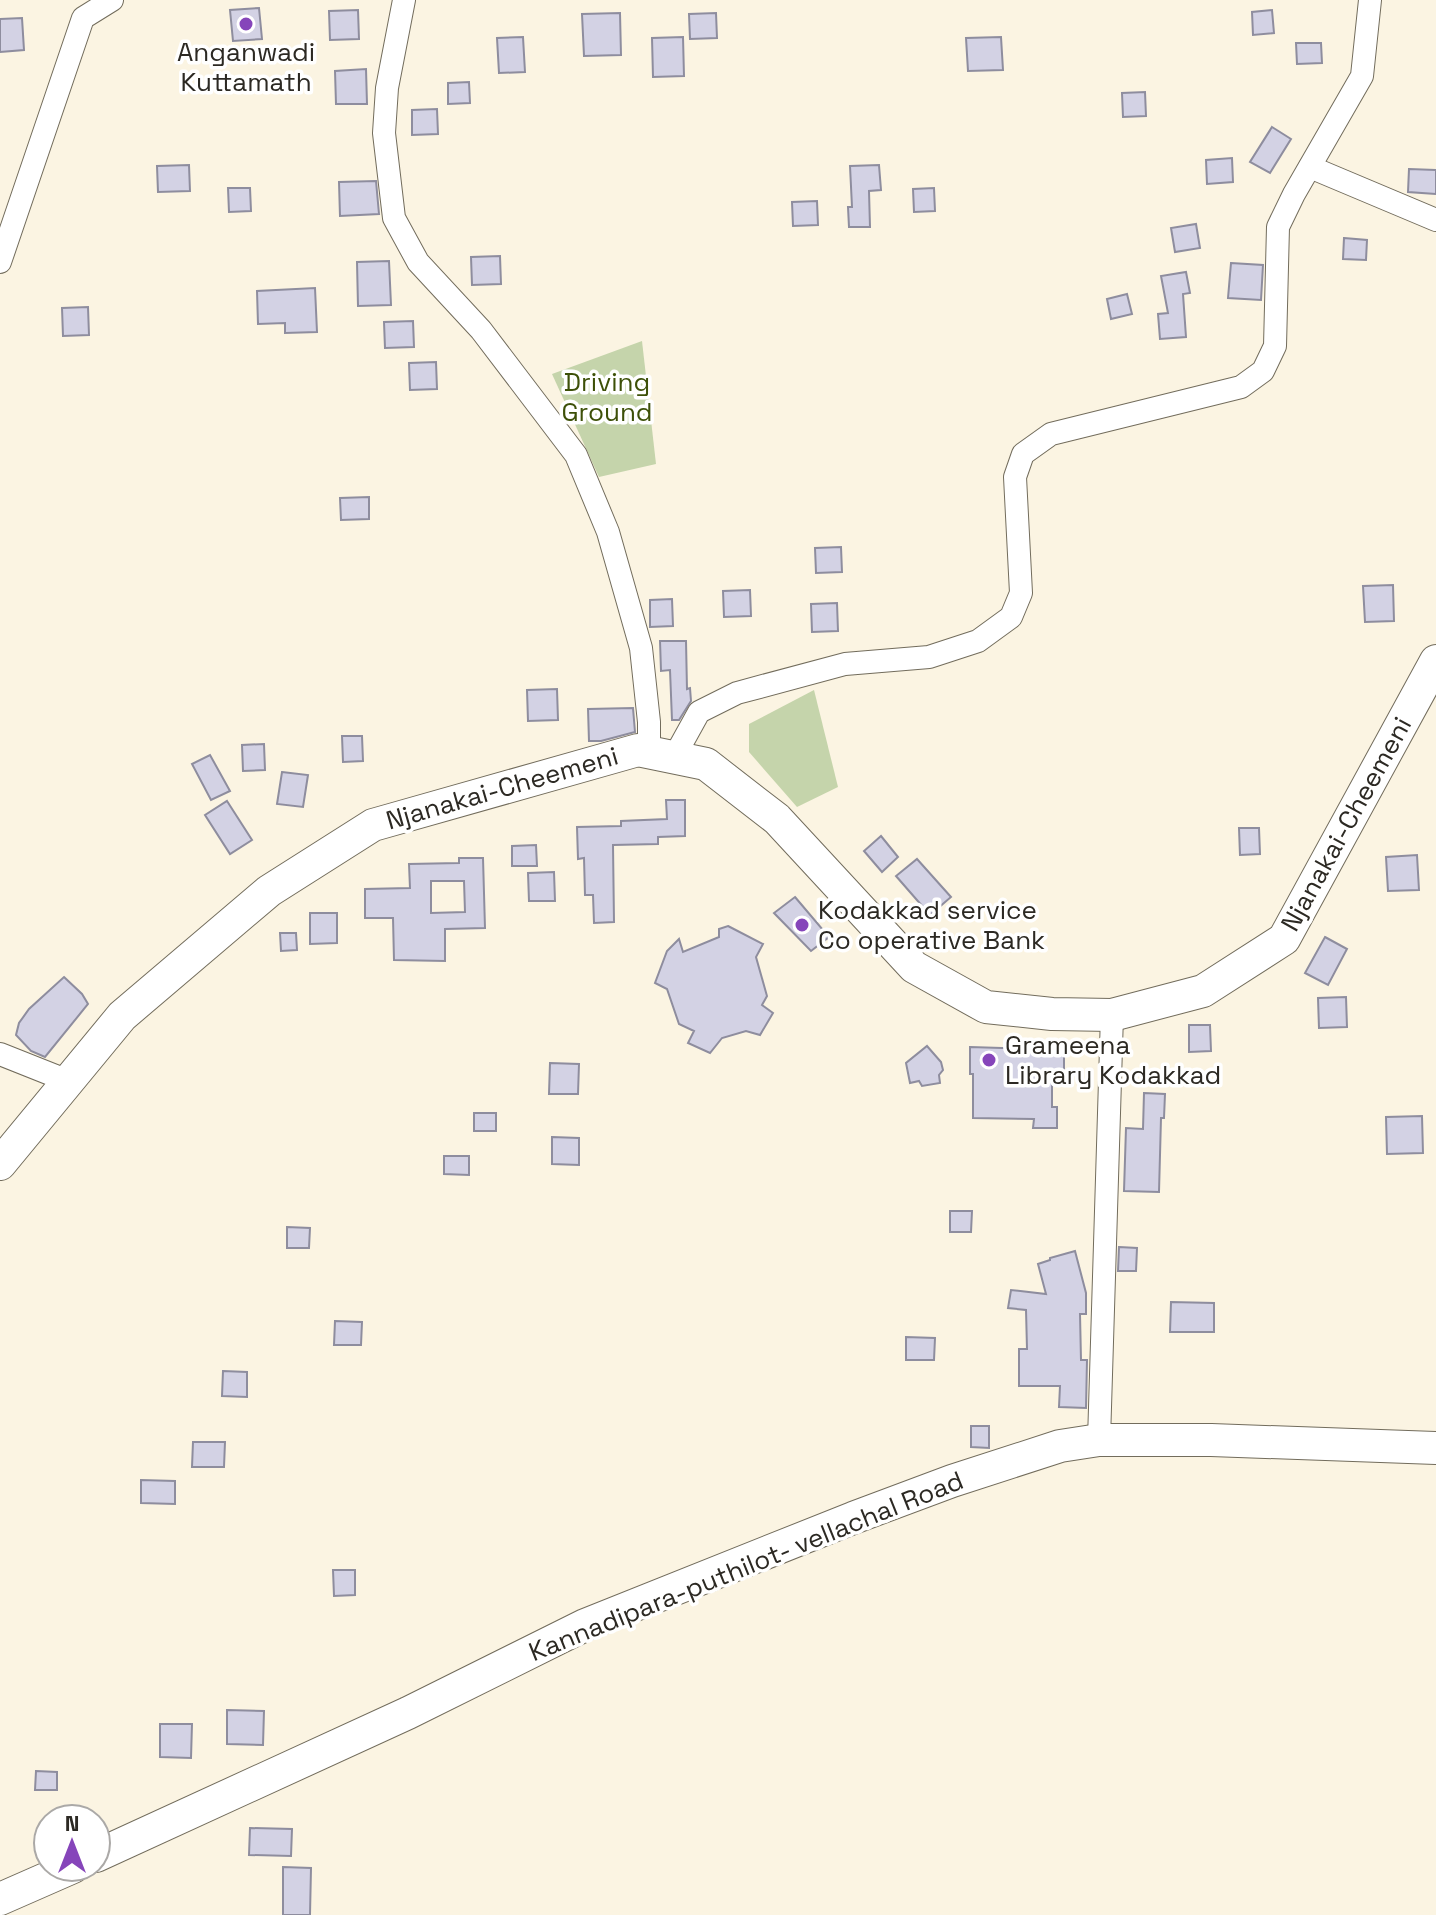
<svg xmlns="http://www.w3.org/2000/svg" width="1436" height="1915" font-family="'Space Grotesk',sans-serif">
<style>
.green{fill:#c5d4ab}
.building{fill:#d3d2e4;stroke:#8e8d9e;stroke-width:2;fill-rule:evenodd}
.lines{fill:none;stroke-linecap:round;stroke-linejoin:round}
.street-casing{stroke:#726c5c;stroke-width:24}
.secondary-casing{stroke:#726c5c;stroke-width:34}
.street{stroke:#fff;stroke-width:22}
.secondary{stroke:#fff;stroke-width:32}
.poi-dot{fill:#8645ba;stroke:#fff;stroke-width:3}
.labels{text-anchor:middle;stroke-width:7;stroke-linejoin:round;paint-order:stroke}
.poi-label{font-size:26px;fill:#2c2923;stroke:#fff;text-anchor:start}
.park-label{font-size:26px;fill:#3d5008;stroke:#fff}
.street-label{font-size:26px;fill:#2c2923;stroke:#fff}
</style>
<rect width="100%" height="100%" fill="#fbf4e2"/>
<g class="green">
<path d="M 642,341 L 656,464 L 599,477 L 552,374 Z"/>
<path d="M 814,690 L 838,787 L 797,807 L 749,752 L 749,724 Z"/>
</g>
<g class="building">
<path d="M 259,8 L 262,39 L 233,41 L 230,10 Z"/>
<path d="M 358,10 L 359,39 L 330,40 L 329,11 Z"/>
<path d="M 1272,10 L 1274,33 L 1253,35 L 1252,12 Z"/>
<path d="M 620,13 L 621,55 L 584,56 L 582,14 Z"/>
<path d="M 716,13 L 717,38 L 690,39 L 689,14 Z"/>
<path d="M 22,18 L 24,50 L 0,52 L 0,19 Z"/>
<path d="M 523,37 L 525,72 L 499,73 L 497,38 Z"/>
<path d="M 683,37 L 684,76 L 653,77 L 652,38 Z"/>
<path d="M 1001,37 L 1003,70 L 968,71 L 966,38 Z"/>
<path d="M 1296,43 L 1321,43 L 1322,63 L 1297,64 Z"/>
<path d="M 366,69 L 367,104 L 336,104 L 335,71 Z"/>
<path d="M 469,82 L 470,103 L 448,104 L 448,83 Z"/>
<path d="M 1145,92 L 1146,116 L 1123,117 L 1122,93 Z"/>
<path d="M 437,109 L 438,134 L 412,135 L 412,110 Z"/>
<path d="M 1272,127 L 1291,139 L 1270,173 L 1250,162 Z"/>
<path d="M 1232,158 L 1233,182 L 1207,184 L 1206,160 Z"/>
<path d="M 189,165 L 190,191 L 158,192 L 157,166 Z"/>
<path d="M 879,165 L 881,190 L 869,191 L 870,227 L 849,227 L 848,207 L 852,207 L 850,166 Z"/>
<path d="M 1409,169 L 1436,170 L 1436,194 L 1408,192 Z"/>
<path d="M 376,181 L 379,214 L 340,216 L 339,182 Z"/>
<path d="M 228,188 L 250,188 L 251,211 L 229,212 Z"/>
<path d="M 934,188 L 935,211 L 914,212 L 913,189 Z"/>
<path d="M 817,201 L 818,225 L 793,226 L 792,202 Z"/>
<path d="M 1196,224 L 1200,248 L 1175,252 L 1171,228 Z"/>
<path d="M 1344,238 L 1367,240 L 1366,260 L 1343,259 Z"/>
<path d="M 500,256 L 501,284 L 472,285 L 471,257 Z"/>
<path d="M 389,261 L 391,305 L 358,306 L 357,262 Z"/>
<path d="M 1231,263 L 1263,265 L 1261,300 L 1228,298 Z"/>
<path d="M 1186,272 L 1190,293 L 1183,294 L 1186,337 L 1160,339 L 1158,314 L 1168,313 L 1161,276 Z"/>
<path d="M 315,288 L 317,332 L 285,333 L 285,323 L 258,324 L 257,291 Z"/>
<path d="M 1127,294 L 1132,314 L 1111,319 L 1107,299 Z"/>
<path d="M 88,307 L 89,335 L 63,336 L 62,308 Z"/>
<path d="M 413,321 L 414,347 L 385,348 L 384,322 Z"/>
<path d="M 436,362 L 437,389 L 410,390 L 409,363 Z"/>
<path d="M 369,497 L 369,519 L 341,520 L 340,498 Z"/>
<path d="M 841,547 L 842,572 L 816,573 L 815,548 Z"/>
<path d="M 1393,585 L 1394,621 L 1365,622 L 1363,586 Z"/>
<path d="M 750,590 L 751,616 L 724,617 L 723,591 Z"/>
<path d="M 672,599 L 673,626 L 650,627 L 650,600 Z"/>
<path d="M 837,603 L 838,631 L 812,632 L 811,604 Z"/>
<path d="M 660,641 L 686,641 L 687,689 L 690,688 L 691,701 L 679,720 L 672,720 L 670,670 L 661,671 Z"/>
<path d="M 557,689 L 558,720 L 528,721 L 527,690 Z"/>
<path d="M 633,708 L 635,732 L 601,741 L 589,741 L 588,709 Z"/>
<path d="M 342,736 L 362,736 L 363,761 L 343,762 Z"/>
<path d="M 264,744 L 265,770 L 243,771 L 242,745 Z"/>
<path d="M 210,755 L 230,791 L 211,800 L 192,764 Z"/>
<path d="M 282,772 L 308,775 L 303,807 L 277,804 Z"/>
<path d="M 666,800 L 685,800 L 685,836 L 658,837 L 658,844 L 613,845 L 614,922 L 594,923 L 593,895 L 585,895 L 584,858 L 578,859 L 577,827 L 621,826 L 621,821 L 667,819 Z"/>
<path d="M 227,801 L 252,840 L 230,854 L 205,815 Z"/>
<path d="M 1239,828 L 1259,828 L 1260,854 L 1240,855 Z"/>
<path d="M 881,836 L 898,857 L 882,872 L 864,851 Z"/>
<path d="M 536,845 L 537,866 L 512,866 L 512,846 Z"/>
<path d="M 1417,855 L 1419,890 L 1388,891 L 1386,857 Z"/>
<path d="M 459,858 L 483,858 L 485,928 L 445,929 L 445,961 L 394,960 L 393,918 L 365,918 L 365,889 L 410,888 L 409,864 L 459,863 ZM 431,881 L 464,881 L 465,912 L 431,913 Z"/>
<path d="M 917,859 L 951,897 L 930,915 L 896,876 Z"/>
<path d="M 554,872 L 555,901 L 529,901 L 528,873 Z"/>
<path d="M 795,897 L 829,937 L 811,951 L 774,913 Z"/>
<path d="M 310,913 L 337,913 L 337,943 L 310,944 Z"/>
<path d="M 728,926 L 763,944 L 756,957 L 767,996 L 762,1005 L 773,1013 L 760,1035 L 746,1031 L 722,1038 L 710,1053 L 688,1043 L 694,1031 L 679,1024 L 667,989 L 655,983 L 667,951 L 679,939 L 683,952 L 719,937 L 719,929 Z"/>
<path d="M 280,933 L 296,933 L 297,950 L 281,951 Z"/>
<path d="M 1325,937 L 1347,949 L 1328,985 L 1305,973 Z"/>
<path d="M 64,977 L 82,994 L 88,1004 L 45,1057 L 31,1051 L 16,1035 L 19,1023 L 29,1009 Z"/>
<path d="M 1346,997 L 1347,1027 L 1319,1028 L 1318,998 Z"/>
<path d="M 1189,1025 L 1210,1025 L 1211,1051 L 1189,1052 Z"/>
<path d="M 927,1046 L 941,1062 L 943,1070 L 939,1075 L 940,1083 L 922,1086 L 919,1081 L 910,1083 L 906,1063 Z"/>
<path d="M 970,1047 L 1064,1050 L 1064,1074 L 1052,1075 L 1052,1107 L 1057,1107 L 1057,1128 L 1033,1128 L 1034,1119 L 973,1118 L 973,1074 L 970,1074 Z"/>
<path d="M 550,1063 L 579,1064 L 578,1094 L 549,1094 Z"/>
<path d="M 1144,1093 L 1165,1094 L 1164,1118 L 1161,1118 L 1159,1192 L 1124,1191 L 1126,1128 L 1143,1129 Z"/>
<rect x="474" y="1113" width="22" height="18"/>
<path d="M 1422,1116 L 1423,1153 L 1387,1154 L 1386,1117 Z"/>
<path d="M 552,1137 L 579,1138 L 579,1165 L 552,1164 Z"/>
<path d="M 444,1156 L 469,1156 L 469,1175 L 444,1174 Z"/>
<path d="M 950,1211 L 972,1211 L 971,1232 L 950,1232 Z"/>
<path d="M 287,1227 L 310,1228 L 309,1248 L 287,1248 Z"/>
<path d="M 1119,1247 L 1137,1248 L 1136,1271 L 1118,1271 Z"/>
<path d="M 1075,1251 L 1086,1293 L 1086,1314 L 1080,1314 L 1081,1360 L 1087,1360 L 1086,1408 L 1059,1407 L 1060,1386 L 1019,1386 L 1019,1349 L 1027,1349 L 1026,1310 L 1008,1308 L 1011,1290 L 1046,1294 L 1038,1264 L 1050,1260 L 1050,1258 Z"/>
<path d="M 1171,1302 L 1214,1303 L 1214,1332 L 1170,1332 Z"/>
<path d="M 335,1321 L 362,1322 L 361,1345 L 334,1345 Z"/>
<path d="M 906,1337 L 935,1338 L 934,1360 L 906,1360 Z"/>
<path d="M 223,1371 L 247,1372 L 247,1397 L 222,1396 Z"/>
<path d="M 971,1426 L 989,1426 L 989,1448 L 971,1447 Z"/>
<path d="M 193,1442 L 225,1442 L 224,1467 L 192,1467 Z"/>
<path d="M 141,1480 L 175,1481 L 175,1504 L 141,1503 Z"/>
<path d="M 333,1570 L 355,1570 L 355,1595 L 334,1596 Z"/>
<path d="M 227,1710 L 264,1711 L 263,1745 L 227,1744 Z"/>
<path d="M 160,1724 L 192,1724 L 191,1758 L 160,1757 Z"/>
<path d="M 36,1771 L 57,1772 L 57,1790 L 35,1790 Z"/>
<path d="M 250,1828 L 292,1829 L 291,1856 L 249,1855 Z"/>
<path d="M 283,1867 L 311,1868 L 310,1915 L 283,1915 Z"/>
</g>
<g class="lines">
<g class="street-casing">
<g id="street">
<path d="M 404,0 L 387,88 L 384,133 L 394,218 L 418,262 L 481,330 L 576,455 L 608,532 L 641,648 L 649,722 L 649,751"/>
<path d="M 1310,167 L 1436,220"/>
<path d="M 0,262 L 83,18 L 112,0"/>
<path d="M 673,759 L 699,712 L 737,693 L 845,664 L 929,657 L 978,641 L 1011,617 L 1021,593 L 1015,477 L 1023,454 L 1051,434 L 1241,387 L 1263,371 L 1275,346 L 1278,227 L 1294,194 L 1362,76 L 1370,0"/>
<path d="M 0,1054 L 68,1081"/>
<path d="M 1099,1440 L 1112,1015"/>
</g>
</g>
<g class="secondary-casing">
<g id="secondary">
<path d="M 0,1164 L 122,1016 L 269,891 L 373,825 L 638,750 L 706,764 L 777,819 L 914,967 L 986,1007 L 1052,1014 L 1112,1015 L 1203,991 L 1284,939 L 1436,661"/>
<path d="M 96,1856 L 408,1713 L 585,1625 L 853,1518 L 952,1481 L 1060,1446 L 1099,1440 L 1211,1440 L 1436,1448"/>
<path d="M 0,1899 L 73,1867"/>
</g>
</g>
<use href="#street" class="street"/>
<use href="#secondary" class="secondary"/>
</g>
<g class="poi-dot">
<circle cx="246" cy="24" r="8"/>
<circle cx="802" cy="925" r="8"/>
<circle cx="989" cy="1060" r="8"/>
</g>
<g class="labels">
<g class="poi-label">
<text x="246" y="61" text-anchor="middle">Anganwadi<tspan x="246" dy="30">Kuttamath</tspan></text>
<text x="818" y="919">Kodakkad service<tspan x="818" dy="30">Co operative Bank</tspan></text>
<text x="1005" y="1054">Grameena<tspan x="1005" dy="30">Library Kodakkad</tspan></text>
</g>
<g class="park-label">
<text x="607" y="391">Driving<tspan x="607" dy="30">Ground</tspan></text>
</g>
<g class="street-label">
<text transform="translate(502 788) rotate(-16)" y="9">Njanakai-Cheemeni</text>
<text transform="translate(1346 824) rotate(-61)" y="9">Njanakai-Cheemeni</text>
<text transform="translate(746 1566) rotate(-22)" y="9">Kannadipara-puthilot- vellachal Road</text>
</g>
</g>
<g transform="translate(72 1843)"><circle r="38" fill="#ffffff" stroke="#aba9a7" stroke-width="2"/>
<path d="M0-6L14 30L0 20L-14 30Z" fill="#8645ba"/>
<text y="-12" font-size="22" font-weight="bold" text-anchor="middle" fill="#2c2923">N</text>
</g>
</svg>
